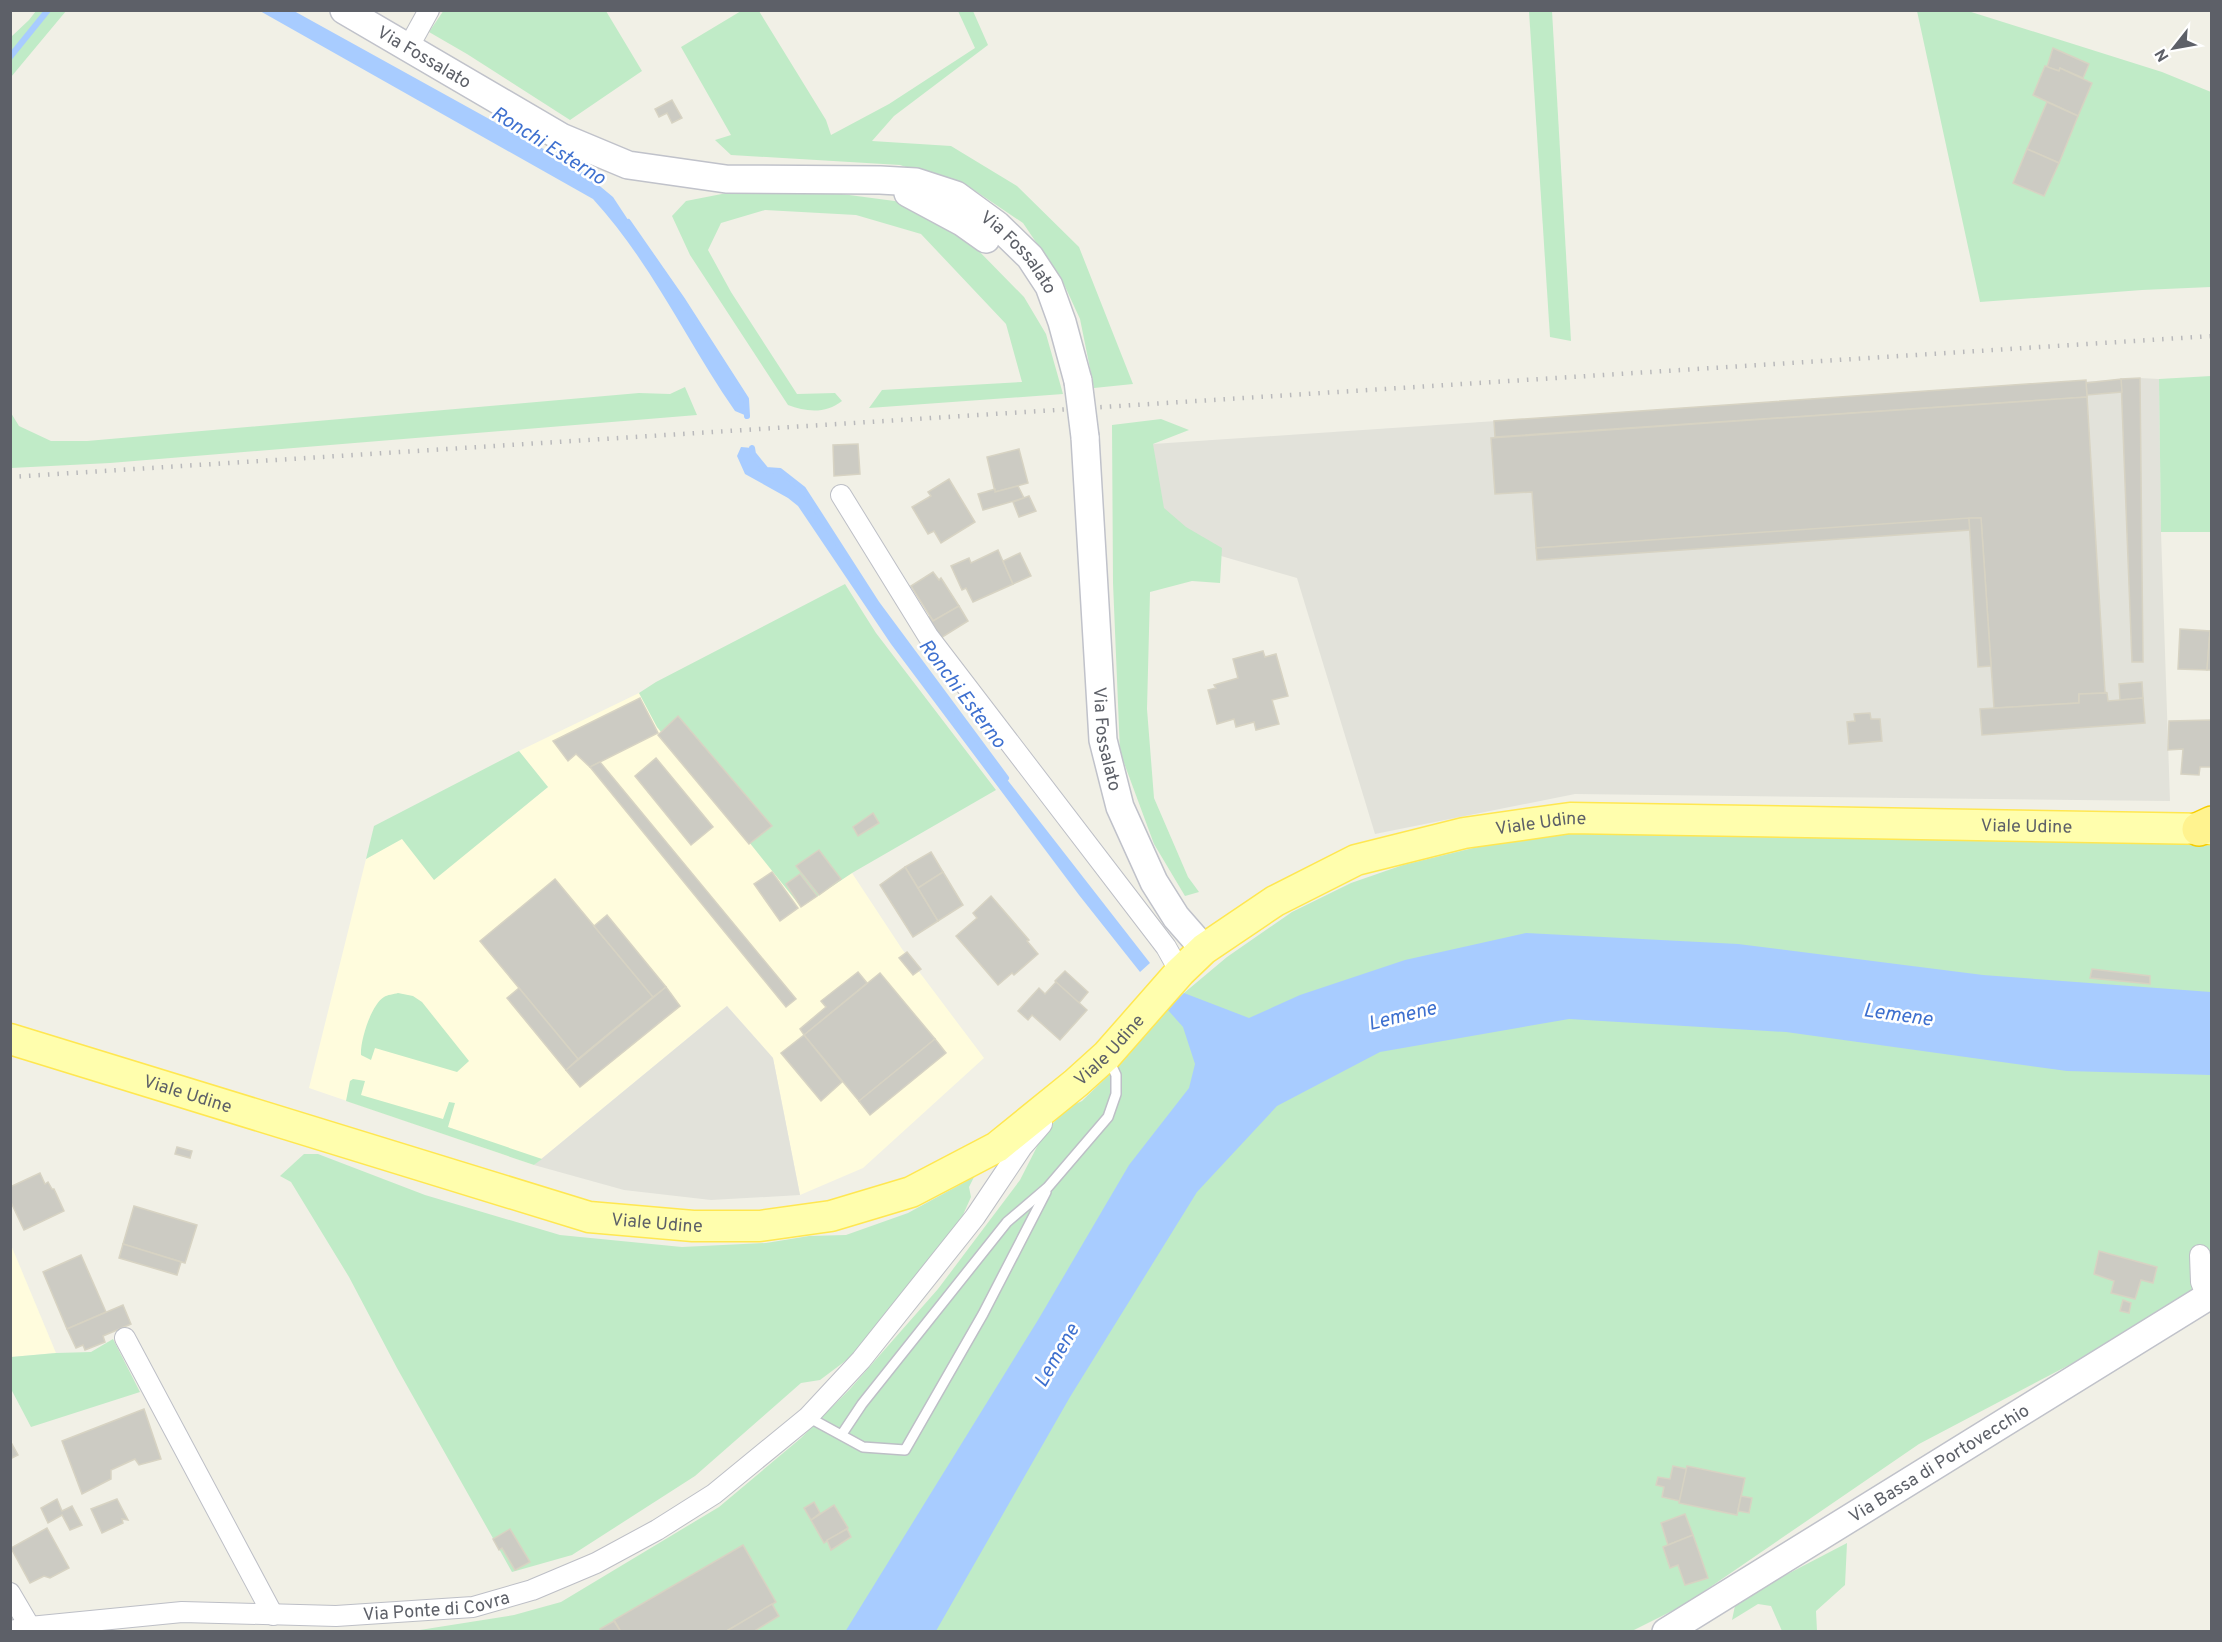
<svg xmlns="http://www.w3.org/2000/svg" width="2222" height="1642" font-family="Overpass,sans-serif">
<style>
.commercial{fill:#fffcdd}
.industrial{fill:#e2e2da}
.green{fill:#c0ebc7}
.water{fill:#a8ccff}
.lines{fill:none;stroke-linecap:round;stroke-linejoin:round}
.stream{stroke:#a8ccff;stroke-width:6}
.building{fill:#cccbc3;stroke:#d7d3c3;stroke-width:1.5}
.lane-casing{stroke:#bdbfc6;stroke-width:12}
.street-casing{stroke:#bdbfc6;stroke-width:22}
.secondary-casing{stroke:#c0c2ca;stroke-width:30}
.primary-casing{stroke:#ffe751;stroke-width:33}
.highway-casing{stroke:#f7cd00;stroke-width:36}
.lane{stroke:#fff;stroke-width:9}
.street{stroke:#fff;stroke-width:20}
.secondary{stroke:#fff;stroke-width:27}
.primary{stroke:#fffead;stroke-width:30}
.highway{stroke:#fff38f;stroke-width:33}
.rail{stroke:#b9b9bb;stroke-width:4.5;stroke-dasharray:1.5 8;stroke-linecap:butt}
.secondary-bridge-casing{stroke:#c0c2ca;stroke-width:30;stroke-linecap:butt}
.secondary-bridge{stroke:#fff;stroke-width:27}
.labels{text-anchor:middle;stroke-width:5;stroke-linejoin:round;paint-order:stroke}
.street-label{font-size:18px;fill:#5d6068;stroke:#fff}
.water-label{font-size:20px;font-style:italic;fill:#3e70cf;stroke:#fff}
</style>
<rect width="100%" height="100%" fill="#f1f0e6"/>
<g class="commercial">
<path d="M 639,693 L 657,727 L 801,906 L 852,873 L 902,949 L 984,1058 L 863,1168 L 800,1195 L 773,1058 L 727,1006 L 534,1165 L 309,1088 L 366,859 L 402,838 L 434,879 L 548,787 L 519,751 Z"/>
<path d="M 11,1245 L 56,1353 L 11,1357 Z"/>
</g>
<g class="industrial">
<path d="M 2140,378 L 2159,379 L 2161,532 L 2170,801 L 1575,794 L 1375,834 L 1297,578 L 1152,536 L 1153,444 Z"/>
<path d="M 727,1006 L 773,1058 L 800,1195 L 711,1200 L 624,1190 L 534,1165 Z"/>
</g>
<g class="green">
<path d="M 444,10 L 606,11 L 642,71 L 570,120 L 467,54 L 429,32 Z"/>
<path d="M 36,11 L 66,11 L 11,77 L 11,37 L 29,20 Z"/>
<path d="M 741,11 L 759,11 L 826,120 L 831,135 L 889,104 L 975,48 L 958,11 L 973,11 L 988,45 L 894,116 L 872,141 L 951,146 L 1017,186 L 1079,247 L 1133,384 L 1094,388 L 1080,319 L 1063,282 L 1023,223 L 974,190 L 900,165 L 731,155 L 715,140 L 731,135 L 681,47 Z"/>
<path d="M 1529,11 L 1552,11 L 1571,341 L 1550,337 Z"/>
<path d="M 1917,11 L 1968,11 L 2162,72 L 2211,92 L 2211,287 L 2142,290 L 1980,302 Z"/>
<path d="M 737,191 L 819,191 L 902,202 L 971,243 L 1024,297 L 1046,334 L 1063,394 L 869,408 L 882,390 L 1022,382 L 1006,324 L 921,234 L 856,215 L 765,210 L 721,223 L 708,250 L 731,292 L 797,394 L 835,393 L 842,401 C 826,414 806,412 788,405 L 690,255 L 672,216 L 686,201 Z"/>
<path d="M 2211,376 L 2211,532 L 2161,532 L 2159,379 Z"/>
<path d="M 685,387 L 697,415 L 110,463 L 11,468 L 11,413 L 19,426 L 51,441 L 87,441 L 639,393 L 670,394 Z"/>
<path d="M 1161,419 L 1189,430 L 1153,444 L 1164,508 L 1186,527 L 1222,548 L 1220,583 L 1192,581 L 1150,592 L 1147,709 L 1154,798 L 1188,877 L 1199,892 L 1185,896 L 1154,844 L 1120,752 L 1113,583 L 1112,425 Z"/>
<path d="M 845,584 L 876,633 L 996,790 L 852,873 L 801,907 L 657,727 L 639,693 L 656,682 Z"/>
<path d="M 519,751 L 548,787 L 434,880 L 402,839 L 366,859 L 374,826 Z"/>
<path d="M 1591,831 L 2110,841 L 2211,844 L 2211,1282 L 2153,1321 L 1919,1444 L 1684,1605 L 1632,1631 L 407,1632 L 514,1615 L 561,1602 L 719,1507 L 801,1438 L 850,1389 L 938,1289 L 1020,1180 L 1045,1131 L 1062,1114 L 1071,1106 L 1082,1101 L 1120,1064 L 1167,1009 L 1184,993 L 1227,957 L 1292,912 L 1351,883 L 1403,865 L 1502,841 L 1552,834 Z"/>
<path d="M 398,993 L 413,996 L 422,1002 L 469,1061 L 457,1072 L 375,1048 L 371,1060 L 361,1055 C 360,1041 371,1005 384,997 C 387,995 394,994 398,993 Z"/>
<path d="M 353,1079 L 365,1081 L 361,1095 L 443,1119 L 449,1102 L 455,1103 L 448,1127 L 542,1159 L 534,1165 L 346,1101 L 350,1081 Z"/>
<path d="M 304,1154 L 318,1154 L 425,1195 L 560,1235 L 682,1247 L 766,1243 L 809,1236 L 846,1235 L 908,1213 L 974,1177 L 969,1187 L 971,1197 L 954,1235 L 856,1353 L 820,1380 L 801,1383 L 695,1476 L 572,1555 L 512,1572 L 397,1368 L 349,1277 L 291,1182 L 280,1176 Z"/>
<path d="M 113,1339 L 140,1392 L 31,1427 L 11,1389 L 11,1357 L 56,1353 L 91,1352 Z"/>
<path d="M 1847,1543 L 1845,1585 L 1816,1611 L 1817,1631 L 1782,1631 L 1771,1606 L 1758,1604 L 1732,1620 L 1736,1601 Z"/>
</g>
<g class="water">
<path d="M 260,11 L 294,11 L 578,168 L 613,197 L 746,399 L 747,416 L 735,411 C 687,342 651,262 593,199 Z"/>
<path d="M 741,447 L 752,448 L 753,454 L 766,469 L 780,471 L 803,489 L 877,604 L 1009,782 L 1150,963 L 1140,972 L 1079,895 L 891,644 L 798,506 L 788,498 L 745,474 L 737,456 Z"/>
<path d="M 1526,933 L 1738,944 L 1983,975 L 2211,992 L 2211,1075 L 2067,1071 L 1786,1032 L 1569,1019 L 1380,1052 L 1277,1106 L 1197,1192 L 1070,1397 L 936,1631 L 845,1632 L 1038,1320 L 1129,1165 L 1189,1088 L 1195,1064 L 1183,1027 L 1167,1009 L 1184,993 L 1249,1018 L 1300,995 L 1405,960 Z"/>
</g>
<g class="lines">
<g class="stream">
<path d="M 10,57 L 48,10"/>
<path d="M 628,222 L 683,301 L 746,399 L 747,416"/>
<path d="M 752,448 L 753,454 L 766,470 L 780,471 L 803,489 L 877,604 L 1006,778"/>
</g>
</g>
<g class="building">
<path d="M 2053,48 L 2089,64 L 2083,78 L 2060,68 L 2059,71 L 2047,67 Z"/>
<path d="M 2045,66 L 2059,71 L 2060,68 L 2092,83 L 2078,116 L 2033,95 Z"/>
<path d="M 672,100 L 682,118 L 672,123 L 667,113 L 659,117 L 655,109 Z"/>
<path d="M 2047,102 L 2078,116 L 2059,163 L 2027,149 Z"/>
<path d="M 2027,149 L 2059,163 L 2044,196 L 2013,183 Z"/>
<path d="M 2140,378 L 2143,662 L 2132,662 L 2121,379 Z"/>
<path d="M 2121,379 L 2122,392 L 2087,395 L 2086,383 Z"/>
<path d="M 2086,380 L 2087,397 L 1495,437 L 1494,421 Z"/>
<path d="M 2087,397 L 2105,692 L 2107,693 L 2079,694 L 2079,703 L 1994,708 L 1981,518 L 1536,548 L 1532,492 L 1495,494 L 1491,438 Z"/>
<path d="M 858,444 L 860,474 L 834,476 L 833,445 Z"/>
<path d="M 1019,449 L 1028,483 L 995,492 L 987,457 Z"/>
<path d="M 949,479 L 975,522 L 941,543 L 934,531 L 928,534 L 912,507 L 931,496 L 928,492 Z"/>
<path d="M 1018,486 L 1024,498 L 983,510 L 978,494 L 995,489 L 995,492 Z"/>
<path d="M 1029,496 L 1036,511 L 1019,517 L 1013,502 Z"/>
<path d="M 1969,518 L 1970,530 L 1537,560 L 1536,548 Z"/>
<path d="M 1969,518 L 1981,518 L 1991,666 L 1978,667 Z"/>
<path d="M 998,550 L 1013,584 L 973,602 L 966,588 L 962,590 L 951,566 L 969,558 L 971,563 Z"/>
<path d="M 1020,553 L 1031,576 L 1013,584 L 1003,561 Z"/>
<path d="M 933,572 L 939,580 L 941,578 L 959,606 L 933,621 L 911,586 Z"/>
<path d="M 959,606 L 968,621 L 936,641 L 923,620 L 930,616 L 933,621 Z"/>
<path d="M 2180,629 L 2210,631 L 2207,670 L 2178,669 Z"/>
<path d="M 2210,631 L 2212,631 L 2212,670 L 2207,670 Z"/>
<path d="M 1263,651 L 1265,657 L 1276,654 L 1288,696 L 1272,700 L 1279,724 L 1256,730 L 1254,722 L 1236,727 L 1234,719 L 1217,724 L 1208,690 L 1216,688 L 1214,685 L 1238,678 L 1233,659 Z"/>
<path d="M 2142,682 L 2143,698 L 2120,700 L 2119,684 Z"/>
<path d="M 2107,693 L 2108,701 L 2143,698 L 2145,723 L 1982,735 L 1980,709 L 2079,703 L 2079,694 Z"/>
<path d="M 640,698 L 658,733 L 590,767 L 576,754 L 568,761 L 553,741 Z"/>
<path d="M 1870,713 L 1871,719 L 1880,719 L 1882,741 L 1849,744 L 1847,722 L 1855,721 L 1854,714 Z"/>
<path d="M 678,716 L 772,826 L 749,844 L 658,735 Z"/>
<path d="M 2212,720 L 2212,767 L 2200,767 L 2199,775 L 2181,774 L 2183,749 L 2168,750 L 2169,721 Z"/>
<path d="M 656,758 L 713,827 L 691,845 L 635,776 Z"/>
<path d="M 600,762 L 796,999 L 786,1007 L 590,767 Z"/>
<path d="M 873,813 L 879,823 L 858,836 L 853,827 Z"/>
<path d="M 819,850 L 841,879 L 819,895 L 796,866 Z"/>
<path d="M 931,852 L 943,872 L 918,888 L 905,867 Z"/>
<path d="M 905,867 L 938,921 L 913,937 L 880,885 Z"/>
<path d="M 772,872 L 798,908 L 780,921 L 754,884 Z"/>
<path d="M 943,872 L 963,905 L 938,921 L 918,888 Z"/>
<path d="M 800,874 L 817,896 L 801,907 L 786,884 Z"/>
<path d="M 555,879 L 653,997 L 578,1059 L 480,941 Z"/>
<path d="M 991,896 L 1029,940 L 1027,941 L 1038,954 L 1014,975 L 1012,973 L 998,985 L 956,936 L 977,918 L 973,913 Z"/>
<path d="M 607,915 L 666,987 L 653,997 L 594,926 Z"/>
<path d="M 907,952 L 921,969 L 913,975 L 899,958 Z"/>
<path d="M 2092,969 L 2150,976 L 2150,984 L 2090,978 Z"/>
<path d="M 1065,971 L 1088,992 L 1079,1003 L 1055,981 Z"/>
<path d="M 858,972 L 867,983 L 804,1035 L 800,1029 L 826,1007 L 821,1001 Z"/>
<path d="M 880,973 L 935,1039 L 859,1101 L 804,1035 Z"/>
<path d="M 1056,982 L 1087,1010 L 1060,1040 L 1032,1015 L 1028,1020 L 1018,1011 L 1039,988 L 1045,994 Z"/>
<path d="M 666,987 L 680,1006 L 580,1087 L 566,1070 Z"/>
<path d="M 519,988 L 578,1059 L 566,1070 L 507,998 Z"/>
<path d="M 804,1035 L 842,1082 L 821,1101 L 781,1053 Z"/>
<path d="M 935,1039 L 946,1053 L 870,1115 L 859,1101 Z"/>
<path d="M 177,1147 L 192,1151 L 190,1158 L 175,1154 Z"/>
<path d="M 40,1173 L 45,1184 L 48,1182 L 52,1189 L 54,1189 L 64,1211 L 24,1230 L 10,1200 L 10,1187 Z"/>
<path d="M 134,1206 L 197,1225 L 185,1263 L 123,1244 Z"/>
<path d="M 123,1244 L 181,1262 L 177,1275 L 119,1258 Z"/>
<path d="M 2099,1251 L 2157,1267 L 2153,1283 L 2141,1280 L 2135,1299 L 2111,1293 L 2114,1281 L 2094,1274 Z"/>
<path d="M 81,1255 L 106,1312 L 67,1329 L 43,1272 Z"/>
<path d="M 2123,1300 L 2131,1303 L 2129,1313 L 2120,1311 Z"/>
<path d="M 123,1305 L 131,1324 L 103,1336 L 105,1342 L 85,1350 L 83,1345 L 76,1348 L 67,1329 Z"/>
<path d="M 144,1409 L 161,1459 L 139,1465 L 135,1459 L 111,1470 L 111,1479 L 82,1494 L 62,1441 Z"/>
<path d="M 12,1444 L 18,1455 L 10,1459 L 10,1445 Z"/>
<path d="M 1673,1466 L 1687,1469 L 1680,1501 L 1662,1497 L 1664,1487 L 1656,1485 L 1658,1477 L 1670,1479 Z"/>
<path d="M 1687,1466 L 1745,1478 L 1737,1515 L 1679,1503 Z"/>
<path d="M 1741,1496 L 1752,1498 L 1749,1513 L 1738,1511 Z"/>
<path d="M 57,1499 L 62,1511 L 72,1506 L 82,1525 L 70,1530 L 62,1515 L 48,1523 L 41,1508 Z"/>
<path d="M 117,1499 L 128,1520 L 122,1519 L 123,1523 L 102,1533 L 91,1509 Z"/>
<path d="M 814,1502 L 820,1513 L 811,1520 L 804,1508 Z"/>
<path d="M 834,1505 L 848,1528 L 824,1543 L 811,1520 Z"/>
<path d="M 1685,1514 L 1693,1535 L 1668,1545 L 1661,1523 Z"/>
<path d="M 47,1528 L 69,1568 L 50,1578 L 44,1576 L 30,1583 L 11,1548 Z"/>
<path d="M 510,1529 L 530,1562 L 515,1570 L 502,1548 L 499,1550 L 493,1539 Z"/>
<path d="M 847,1529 L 851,1537 L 831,1550 L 827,1540 Z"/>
<path d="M 1693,1535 L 1708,1578 L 1685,1585 L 1678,1565 L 1670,1568 L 1663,1547 Z"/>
<path d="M 743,1545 L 776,1602 L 725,1632 L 621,1632 L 614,1620 Z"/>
<path d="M 772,1604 L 779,1616 L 753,1632 L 725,1632 Z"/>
<path d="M 614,1621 L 621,1632 L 602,1632 L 600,1629 Z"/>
</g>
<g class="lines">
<g class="lane-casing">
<g id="lane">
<path d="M 808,1417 L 863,1447 L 905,1450 L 983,1314 L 1046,1192"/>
<path d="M 842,1434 L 862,1404 L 1007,1222 L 1048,1187 L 1108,1117 L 1116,1094 L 1116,1075 L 1109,1060"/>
</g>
</g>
<g class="street-casing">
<g id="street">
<path d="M 408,48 L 429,10"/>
<path d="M 841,495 L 928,636 L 1166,947 L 1180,972"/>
<path d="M 2200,1255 L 2201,1282 L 2207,1297"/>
<path d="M 125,1338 L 273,1615"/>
<path d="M 10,1593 L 30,1627"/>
<path id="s1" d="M 10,1631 L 30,1627 L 182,1612 L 336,1616 L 473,1607 L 532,1590 L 596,1563 L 657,1530 L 714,1494 L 808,1417 L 861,1360 L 975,1217 L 1022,1147 L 1042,1124"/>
</g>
</g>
<g class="secondary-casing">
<g id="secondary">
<path id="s2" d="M 344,10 L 561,137 L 628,165 L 726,179 L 880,180 L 916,182 L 956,195 L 997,225 L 1030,257 L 1049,286 L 1062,322 L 1078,381"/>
<path d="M 908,193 L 962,222 L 986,239"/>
<path id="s3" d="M 1085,437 L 1103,740 L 1120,807 L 1154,882 L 1176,917 L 1204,949"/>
<path id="s4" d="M 1666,1632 L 2212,1294"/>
</g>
</g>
<g class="primary-casing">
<g id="primary">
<path id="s5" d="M 10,1039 L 589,1217 L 693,1226 L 760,1226 L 831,1216 L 911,1192 L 997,1147 L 1076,1083 L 1107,1055 L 1180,972 L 1204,949 L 1275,901 L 1356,860 L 1464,833 L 1570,818 L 2212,829"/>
</g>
</g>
<g class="highway-casing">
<path id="highway" d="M 2199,829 L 2212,823"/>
</g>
<use href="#lane" class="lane"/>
<use href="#street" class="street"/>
<use href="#secondary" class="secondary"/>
<use href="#primary" class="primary"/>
<use href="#highway" class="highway"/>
<path class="rail" d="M 10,477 L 2212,336"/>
<g class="secondary-bridge-casing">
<path id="secondary-bridge" d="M 1078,381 L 1085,437"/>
</g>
<use href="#secondary-bridge" class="secondary-bridge"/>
</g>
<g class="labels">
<g class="street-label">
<text dy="6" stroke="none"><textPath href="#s2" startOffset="93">Via Fossalato</textPath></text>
<text dy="6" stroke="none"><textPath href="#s2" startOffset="741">Via Fossalato</textPath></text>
<text dy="6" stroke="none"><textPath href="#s3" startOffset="303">Via Fossalato</textPath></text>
<text dy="6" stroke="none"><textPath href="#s5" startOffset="1682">Viale Udine</textPath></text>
<text dy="6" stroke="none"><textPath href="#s5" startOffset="2168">Viale Udine</textPath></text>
<text dy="6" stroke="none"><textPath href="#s5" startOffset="1178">Viale Udine</textPath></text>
<text dy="6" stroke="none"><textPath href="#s5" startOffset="186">Viale Udine</textPath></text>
<text dy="6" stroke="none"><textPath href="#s5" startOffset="674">Viale Udine</textPath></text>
<text dy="6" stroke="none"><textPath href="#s4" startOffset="321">Via Bassa di Portovecchio</textPath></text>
<text dy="6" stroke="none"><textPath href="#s1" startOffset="428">Via Ponte di Covra</textPath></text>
</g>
<g class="water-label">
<text transform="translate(549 145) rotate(32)" y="7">Ronchi Esterno</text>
<text transform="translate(963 693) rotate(53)" y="7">Ronchi Esterno</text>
<text transform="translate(1898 1014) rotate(8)" y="7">Lemene</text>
<text transform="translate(1402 1015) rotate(-14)" y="7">Lemene</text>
<text transform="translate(1056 1355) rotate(-60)" y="7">Lemene</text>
</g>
</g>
<rect width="2222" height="1642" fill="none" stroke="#5d6068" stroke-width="24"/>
<g transform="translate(2174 48) rotate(239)" stroke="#ffffff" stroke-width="4.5" paint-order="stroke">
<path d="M0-4.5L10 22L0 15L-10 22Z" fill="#5d6068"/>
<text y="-9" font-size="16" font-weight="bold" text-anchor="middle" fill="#5d6068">N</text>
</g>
</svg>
